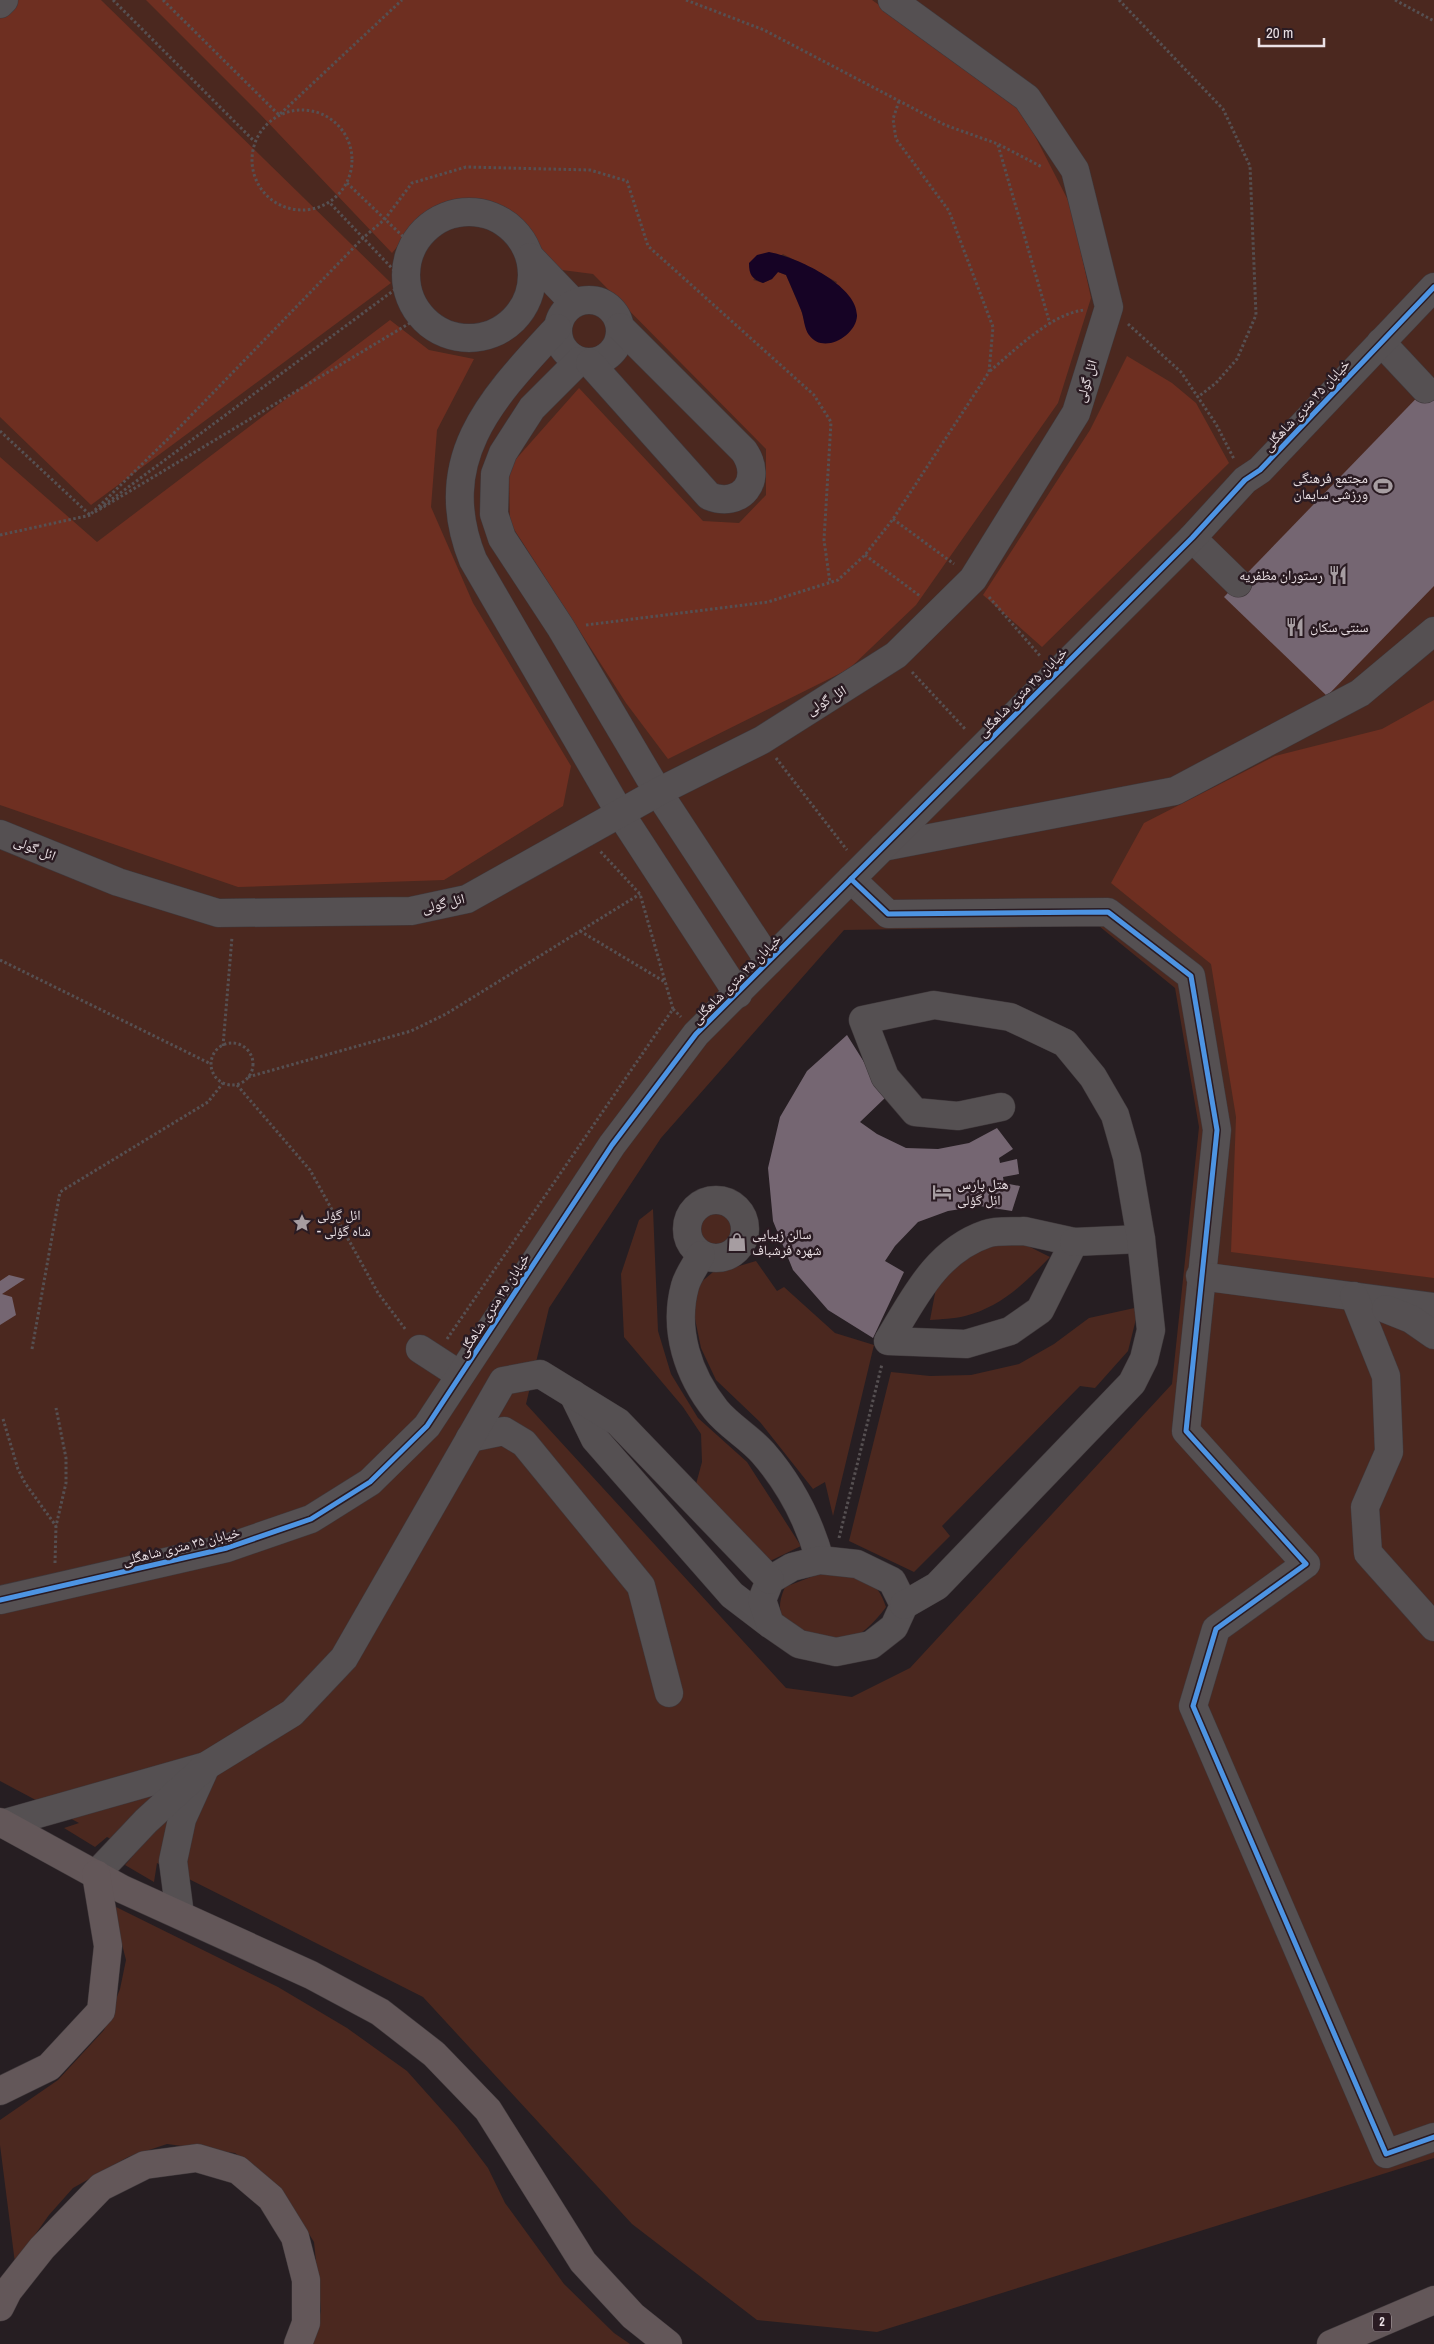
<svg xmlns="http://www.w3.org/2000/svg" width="1434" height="2344" font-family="'Archivo Narrow','Noto Naskh Arabic',sans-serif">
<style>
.green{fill:#4b281f;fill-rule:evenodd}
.forest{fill:#6e2f21;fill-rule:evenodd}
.water{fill:#160325}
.building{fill:#756672}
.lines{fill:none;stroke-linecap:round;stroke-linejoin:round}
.minor-casing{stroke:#3f383b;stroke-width:29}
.highway-casing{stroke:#3f383b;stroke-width:29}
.path{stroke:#565052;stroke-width:3;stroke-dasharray:2.5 2.5;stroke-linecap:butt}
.minor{stroke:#555052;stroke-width:28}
.highway{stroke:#635759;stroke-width:28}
.cycleway-casing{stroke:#2a1b22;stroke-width:8}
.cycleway{stroke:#4d94e3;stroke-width:5}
.labels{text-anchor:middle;stroke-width:5;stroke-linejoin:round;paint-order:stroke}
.shield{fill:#2a1b22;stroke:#b1a6aa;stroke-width:1}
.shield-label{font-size:12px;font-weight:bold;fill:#ebe1e5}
.street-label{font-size:14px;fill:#ebe1e5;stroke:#2a1b22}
.poi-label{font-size:14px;fill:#ebe1e5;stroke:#2a1b22;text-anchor:start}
</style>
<rect width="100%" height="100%" fill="#261e22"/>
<g class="green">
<path d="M 0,0 L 1434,0 L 1434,2158 L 877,2332 L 757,2320 L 632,2224 L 423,1997 L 157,1863 L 154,1882 L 125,1865 L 136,1852 L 107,1837 L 95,1847 L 64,1828 L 79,1823 L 0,1781 ZM 1099,926 L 1175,988 L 1199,1127 L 1172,1384 L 910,1668 L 852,1697 L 786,1688 L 526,1404 L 549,1308 L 661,1138 L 844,930 Z"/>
<path d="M 653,1209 L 658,1331 L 671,1374 L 698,1418 L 747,1462 L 801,1546 L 766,1563 L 696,1484 L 702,1462 L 701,1434 L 683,1407 L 624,1337 L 621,1274 L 639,1220 Z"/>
<circle cx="716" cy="1229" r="15"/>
<path d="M 1000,1241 L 1022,1243 L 1050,1257 C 1025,1283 1001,1307 965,1316 C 954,1319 941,1319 930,1320 L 936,1288 L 952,1265 Z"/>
<path d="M 756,1261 L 777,1291 L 784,1287 L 835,1333 L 874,1345 L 833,1516 L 825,1482 L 813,1489 L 760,1422 L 716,1380 L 701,1348 L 694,1314 L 699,1284 L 713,1272 L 729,1269 Z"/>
<path d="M 1139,1307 L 1128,1351 L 1095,1388 L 1080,1386 L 942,1526 L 950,1536 L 914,1572 L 849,1541 L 891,1372 L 930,1376 L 971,1375 L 1019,1364 L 1054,1344 L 1089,1318 Z"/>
<path d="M 839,1572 C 864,1580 877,1579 886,1607 C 874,1623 861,1637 841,1642 C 834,1644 825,1639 818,1637 C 791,1627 770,1620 785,1587 L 816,1575 Z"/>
<path d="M 112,1905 L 278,1987 L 347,2028 L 407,2071 L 457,2127 L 488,2168 L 505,2203 L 564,2284 L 614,2333 L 630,2344 L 312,2344 L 321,2311 L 314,2242 L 280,2187 L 235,2153 L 167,2144 L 128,2157 L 73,2188 L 49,2215 L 15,2263 L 0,2145 L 0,2120 L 58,2080 L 104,2030 L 120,1989 L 126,1960 Z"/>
</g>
<g class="forest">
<path d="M 16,0 L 101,0 L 391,283 L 91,505 L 0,417 L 0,17 Z"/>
<path d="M 146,0 L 872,0 L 1019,105 L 1071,206 L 1091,298 L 1058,403 L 916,605 L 849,669 L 668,759 L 626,703 L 510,523 L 509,467 L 579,388 L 703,521 L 739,523 L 766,495 L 766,449 L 593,274 L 562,270 L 537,253 L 515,218 L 484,204 L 449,205 L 420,219 L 392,253 L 259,113 ZM 783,254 L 837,282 L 809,335 L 801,310 L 786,275 L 778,272 L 772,279 L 763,283 L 753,280 Z"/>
<path d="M 390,320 L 429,350 L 474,359 L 437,430 L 431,507 L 473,603 L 571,766 L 563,806 L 444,880 L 238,887 L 0,805 L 0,457 L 97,542 Z"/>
<path d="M 1127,356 L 1172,383 L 1196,403 L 1229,463 L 1042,647 L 983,595 L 1090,430 Z"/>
<path d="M 1434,700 L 1434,1278 L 1231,1252 L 1236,1117 L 1211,964 L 1111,883 L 1144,823 L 1275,756 L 1382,729 Z"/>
</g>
<path class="water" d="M 769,252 C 794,256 858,285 857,316 C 856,336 823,355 809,335 C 804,329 804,317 801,310 C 796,298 791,286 786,275 L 778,272 L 772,279 L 763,283 C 752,279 749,275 749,263 L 757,255 Z"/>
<g class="building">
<path d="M 1434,380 L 1434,586 L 1327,696 L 1224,597 Z"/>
<path d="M 847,1035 L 886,1097 L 860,1122 L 877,1134 L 906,1148 L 938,1149 L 969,1143 L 997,1128 L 1013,1149 L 999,1158 L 1000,1163 L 1017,1159 L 1019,1174 L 1003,1177 L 1004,1183 L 1020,1186 L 1012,1211 L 980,1206 L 948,1211 L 918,1222 L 895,1246 L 885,1261 L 904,1272 L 873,1338 L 828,1310 L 793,1270 L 773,1221 L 768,1168 L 780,1117 L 807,1071 Z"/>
<path d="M 9,1275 L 25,1279 L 2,1294 L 12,1297 L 16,1315 L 0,1325 L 0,1281 Z"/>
</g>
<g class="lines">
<g class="minor-casing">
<g id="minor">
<path d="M 0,4 L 4,0"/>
<circle cx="469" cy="275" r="63"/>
<path d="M 530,257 L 574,303"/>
<circle cx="589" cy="331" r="31"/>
<path d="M 557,328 C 493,397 432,459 473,560 L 620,813 L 738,994"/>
<path d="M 1381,342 L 1425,389"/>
<path d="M 579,361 L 532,408 L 503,453 L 495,474 L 494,514 L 502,538 L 561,628 L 658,792 L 769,961"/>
<path d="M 590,363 L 709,496 C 741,509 764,480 744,451 L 620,327"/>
<path d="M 1192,538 L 1238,583"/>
<path d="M 0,834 L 118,882 L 218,913 L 411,911 L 467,899 L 658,792 L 762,740 L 896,655 L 973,579 L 1076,413 L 1109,307 L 1075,170 L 1027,98 L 892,0"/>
<path d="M 883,847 L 1175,791 L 1360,693 L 1434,631"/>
<path d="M 851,879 L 888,914 L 1108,912 L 1191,976 L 1217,1130 L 1186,1431 L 1306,1564 L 1216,1629 L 1193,1706 L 1386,2154 L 1434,2137"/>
<circle cx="716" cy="1229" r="29"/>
<path d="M 1024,1231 L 1074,1242 L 1040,1310 L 1010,1331 L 966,1344 L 888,1341 C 914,1298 936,1251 986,1234 C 997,1230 1013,1232 1024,1231 Z"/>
<path d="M 1074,1242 L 1141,1239"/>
<path d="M 701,1255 C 696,1265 688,1275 685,1286 C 673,1330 688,1375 716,1410 C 729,1426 749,1437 763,1453 C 790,1484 809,1521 820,1560"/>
<path d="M 1200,1276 L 1434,1307"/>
<path d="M 1354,1296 L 1386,1376 L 1389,1452 L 1365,1507 L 1368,1553 L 1434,1627"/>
<path d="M 1386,1309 L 1411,1319 L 1434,1335"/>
<path d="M 420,1349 L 460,1375"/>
<path d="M 573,1394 L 595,1439 L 732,1595 L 770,1624"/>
<path d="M 470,1438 L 504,1431 L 524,1443 L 641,1586 L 669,1693"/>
<path d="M 820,1560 L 857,1564 L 892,1581 L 904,1605 L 894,1627 L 871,1645 L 836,1652 L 799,1644 L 770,1624 L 762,1600 L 770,1580 L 792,1567 Z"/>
<path d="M 0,1600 L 227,1548 L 311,1519 L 370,1482 L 427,1426 L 612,1145 L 696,1034 L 1192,538 L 1245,480 L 1260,470 L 1434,287"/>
<path d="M 904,1605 L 937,1586 L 1132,1383 L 1144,1359 L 1151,1330 L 1141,1239 L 1127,1157 L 1115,1115 L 1093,1077 L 1065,1043 L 1010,1017 L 934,1005 L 863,1020 L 885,1077 L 915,1112 L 958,1116 L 1001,1107"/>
<path d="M 2,1824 L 206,1766 L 182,1819 L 173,1861 L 180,1915"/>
<path d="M 96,1874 L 146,1821 L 206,1766 L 292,1713 L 344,1658 L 503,1381 L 540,1374 L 618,1422 L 770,1580"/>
</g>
</g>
<g class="highway-casing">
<g id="highway">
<path d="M 0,1822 L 122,1889 L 311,1975 L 380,2012 L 434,2054 L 488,2110 L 583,2262 L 633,2316 L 668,2344"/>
<path d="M 0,2091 L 49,2067 L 101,2011 L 108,1946 L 96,1874"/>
<path d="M 0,2307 L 8,2291 L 42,2248 L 101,2187 L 145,2165 L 197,2158 L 238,2170 L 271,2198 L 295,2237 L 306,2280 L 306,2323 L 298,2344"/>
<path d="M 1331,2344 L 1434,2300"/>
</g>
</g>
<g class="path">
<path d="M 113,0 L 254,141"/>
<path d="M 163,0 L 279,115 L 402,0"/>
<path d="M 686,0 L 764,30 L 945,125 L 998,144 L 1042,167"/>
<path d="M 1119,0 L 1223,109 L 1250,166 L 1256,315 L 1237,359 L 1216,383 L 1198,397"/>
<path d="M 1395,0 L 1434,21"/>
<circle cx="302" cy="160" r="50"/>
<path d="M 998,145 L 1050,324"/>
<path d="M 347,183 L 412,245"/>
<path d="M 1128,324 L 1181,372 L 1216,424 L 1234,459"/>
<path d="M 990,371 C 1015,350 1051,314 1084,310"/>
<path d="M 0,431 L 90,515 L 176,431 L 363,238 L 385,219 L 412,183 L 466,167 L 590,170 L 627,181 L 648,246 L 814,395 L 831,422 L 824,540 L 830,583"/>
<path d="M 100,508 L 405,282 L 329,202"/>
<path d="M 95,512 L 420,317"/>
<path d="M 893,519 L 954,564"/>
<path d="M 0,535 L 91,515"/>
<path d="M 865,555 L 920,596"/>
<path d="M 989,597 L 1041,657"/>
<path d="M 586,625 L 768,602 L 838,580 L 865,555 L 893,519 L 989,372 L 993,327 L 949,211 L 896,139 L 893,119 L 899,101"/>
<path d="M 912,672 L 966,730"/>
<path d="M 776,758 L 847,850"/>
<path d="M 580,931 L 665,982"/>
<path d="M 0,960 L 211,1064"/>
<path d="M 673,1009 L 681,1017"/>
<circle cx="232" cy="1064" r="21"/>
<path d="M 223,1046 L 232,937"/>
<path d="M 248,1077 L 411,1031 L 446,1014 L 640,894"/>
<path d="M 237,1085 L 310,1170 L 378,1293 L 406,1330"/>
<path d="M 447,1339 L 673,1009 L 640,894 L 600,851"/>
<path d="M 32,1349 L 60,1192 L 208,1102 L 223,1083"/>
<path d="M 3,1419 L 18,1469 L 25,1483 L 56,1526"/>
<path d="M 839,1538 L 882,1364"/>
<path d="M 55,1563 L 56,1526 L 66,1483 L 66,1458 L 56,1408"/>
</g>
<use href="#minor" class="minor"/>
<use href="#highway" class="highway"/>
<g class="cycleway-casing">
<g id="cycleway">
<path d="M 851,879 L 888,914 L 1108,912 L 1191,976 L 1217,1130 L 1186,1431 L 1306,1564 L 1216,1629 L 1193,1706 L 1386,2154 L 1434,2137"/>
<path d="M 0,1600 L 227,1548 L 311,1519 L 370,1482 L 427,1426 L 612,1145 L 696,1034 L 1192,538 L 1245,480 L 1260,470 L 1434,287"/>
</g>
</g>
<use href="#cycleway" class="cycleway"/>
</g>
<defs>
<g id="stadium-bare" transform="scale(1.5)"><path d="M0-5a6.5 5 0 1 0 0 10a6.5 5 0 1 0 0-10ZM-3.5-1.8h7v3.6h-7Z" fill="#a69da1" stroke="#2a1b22" stroke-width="2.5" paint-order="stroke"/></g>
<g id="restaurant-bare" transform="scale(1.5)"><path d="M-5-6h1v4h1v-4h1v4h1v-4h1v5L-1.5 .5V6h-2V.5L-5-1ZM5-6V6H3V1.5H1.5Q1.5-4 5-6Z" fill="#a69da1" stroke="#2a1b22" stroke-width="2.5" paint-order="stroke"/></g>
<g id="hotel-bare" transform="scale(1.5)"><path d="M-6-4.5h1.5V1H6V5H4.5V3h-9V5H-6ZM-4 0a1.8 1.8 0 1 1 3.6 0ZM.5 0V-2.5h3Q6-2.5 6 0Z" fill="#a69da1" stroke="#2a1b22" stroke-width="2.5" paint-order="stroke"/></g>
<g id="sight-bare" transform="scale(1.5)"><path d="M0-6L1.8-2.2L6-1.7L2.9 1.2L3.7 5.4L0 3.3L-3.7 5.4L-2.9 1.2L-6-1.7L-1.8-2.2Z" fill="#a69da1" stroke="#2a1b22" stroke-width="2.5" paint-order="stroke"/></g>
<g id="shop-bare" transform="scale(1.5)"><path d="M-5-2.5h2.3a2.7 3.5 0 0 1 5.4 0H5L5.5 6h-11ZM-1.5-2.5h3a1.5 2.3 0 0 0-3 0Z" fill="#a69da1" stroke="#2a1b22" stroke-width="2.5" paint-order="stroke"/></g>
</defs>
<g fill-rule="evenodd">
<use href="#stadium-bare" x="1383" y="486"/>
<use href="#restaurant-bare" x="1338" y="575"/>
<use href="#restaurant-bare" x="1295" y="627"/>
<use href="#hotel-bare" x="942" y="1192"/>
<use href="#sight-bare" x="302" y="1223"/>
<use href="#shop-bare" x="737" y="1242"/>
</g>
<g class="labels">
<rect class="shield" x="1373" y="2312.5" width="18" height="19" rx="4"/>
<g class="shield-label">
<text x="1382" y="2326">2</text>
</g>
<g class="street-label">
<text transform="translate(1086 381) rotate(-73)" y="5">ائل گولی</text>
<text transform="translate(1306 405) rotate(-47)" y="5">خیابان ۳۵ متری شاهگلی</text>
<text transform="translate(1022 692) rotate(-45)" y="5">خیابان ۳۵ متری شاهگلی</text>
<text transform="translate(826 700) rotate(-31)" y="5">ائل گولی</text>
<text transform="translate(35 848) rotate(22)" y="5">ائل گولی</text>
<text transform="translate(443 903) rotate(-14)" y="5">ائل گولی</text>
<text transform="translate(736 979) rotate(-45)" y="5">خیابان ۳۵ متری شاهگلی</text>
<text transform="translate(493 1305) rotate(-57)" y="5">خیابان ۳۵ متری شاهگلی</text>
<text transform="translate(181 1546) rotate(-14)" y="5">خیابان ۳۵ متری شاهگلی</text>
</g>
<g class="poi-label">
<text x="1368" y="483" text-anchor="end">مجتمع فرهنگی<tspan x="1368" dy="16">ورزشی سایمان</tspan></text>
<text x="1323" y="580" text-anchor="end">رستوران مظفریه</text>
<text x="1310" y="632">سنتی سکان</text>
<text x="957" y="1189">هتل پارس<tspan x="957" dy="16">ائل گؤلی</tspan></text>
<text x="317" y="1220">ائل گؤلی<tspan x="317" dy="16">- شاه گؤلی</tspan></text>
<text x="752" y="1239">سالن زیبایی<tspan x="752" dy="16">شهره فرشباف</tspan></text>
</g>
</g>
<path d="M1259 38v8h65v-8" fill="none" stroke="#ebe1e5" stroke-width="2.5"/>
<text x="1266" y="38" font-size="15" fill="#ebe1e5" stroke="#2a1b22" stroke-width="4" paint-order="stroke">20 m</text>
</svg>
